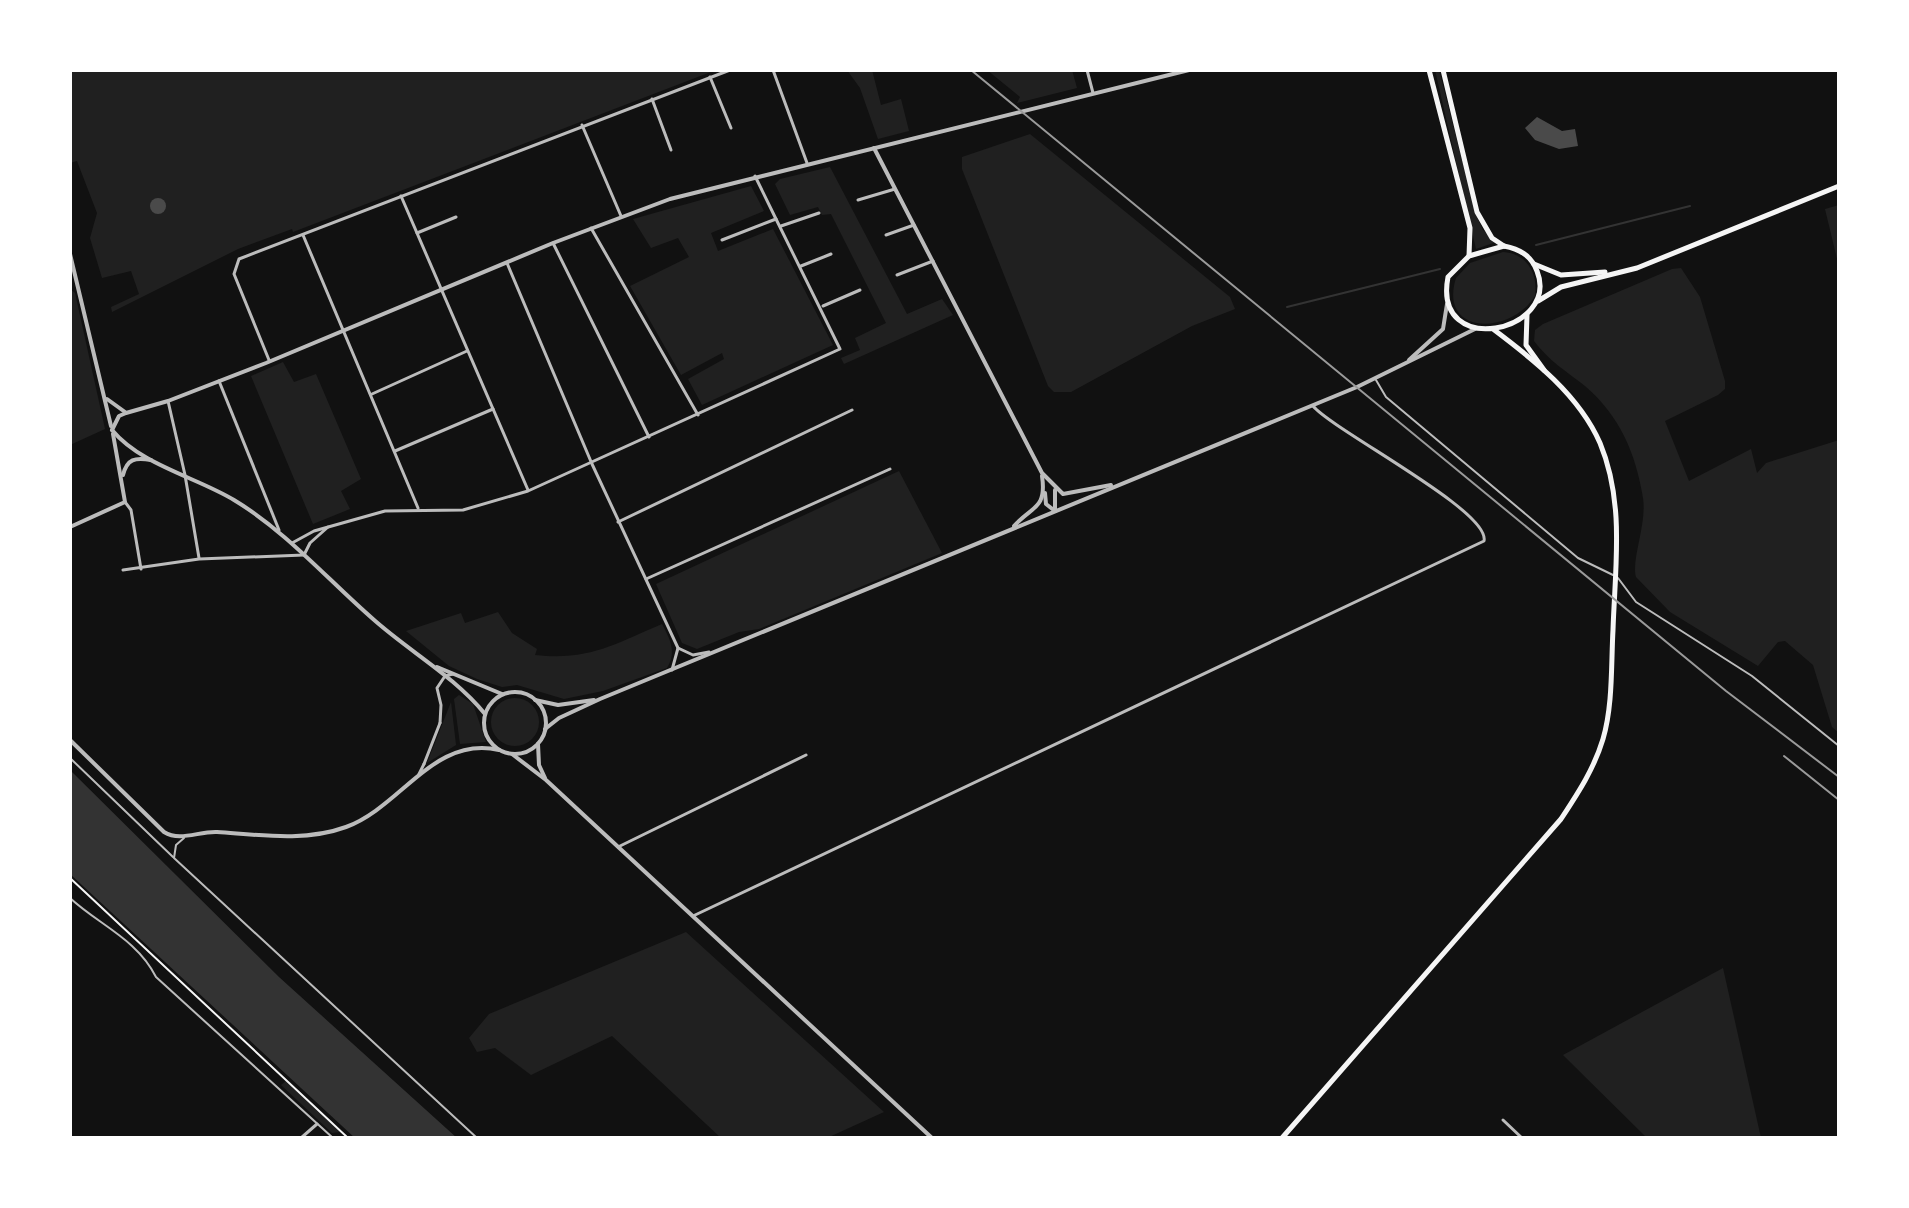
<svg xmlns="http://www.w3.org/2000/svg" width="1909" height="1208" font-family="'Work Sans',sans-serif">
<style>
.green{fill:#202020}
.water{fill:#333}
.lines{fill:none;stroke-linecap:round;stroke-linejoin:round}
.stream{stroke:#333;stroke-width:2}
.building{fill:#4a4a4a}
.path{stroke:#f5f5f5;stroke-width:2}
.service{stroke:#bcbcbc;stroke-width:2}
.pedestrian{stroke:#bcbcbc;stroke-width:3}
.minor{stroke:#bcbcbc;stroke-width:3}
.tertiary{stroke:#bcbcbc;stroke-width:4}
.secondary{stroke:#f5f5f5;stroke-width:5}
.rail{stroke:#9a9a9a;stroke-width:2}
</style>
<rect width="100%" height="100%" fill="#111"/>
<g class="green">
<path d="M 70,70 L 716,70 L 293,232 L 292,229 L 238,249 L 112,312 L 111,307 L 139,294 L 131,271 L 102,278 L 90,238 L 97,213 L 77,161 L 70,163 Z"/>
<path d="M 847,70 L 872,70 L 881,105 L 901,99 L 909,131 L 878,139 L 860,88 Z"/>
<path d="M 987,70 L 1072,70 L 1077,88 L 1017,103 L 1020,97 Z"/>
<path d="M 1435,70 L 1439,70 L 1476,215 L 1483,230 L 1496,242 L 1476,249 Z"/>
<path d="M 1030,134 L 1230,297 L 1235,309 L 1192,326 L 1071,392 L 1054,392 L 1048,386 L 962,169 L 962,157 Z"/>
<path d="M 830,167 L 907,314 L 942,299 L 953,315 L 844,364 L 841,358 L 860,350 L 855,338 L 886,323 L 831,214 L 822,215 L 818,207 L 790,215 L 775,184 L 780,179 Z"/>
<path d="M 751,186 L 764,211 L 711,233 L 718,251 L 773,229 L 833,345 L 702,405 L 688,379 L 724,359 L 722,353 L 681,375 L 630,286 L 689,257 L 678,238 L 651,248 L 633,219 Z"/>
<path d="M 1839,205 L 1839,267 L 1825,209 Z"/>
<path d="M 1503,252 C 1528,254 1538,274 1535,296 C 1511,335 1438,336 1456,278 L 1470,263 Z"/>
<path d="M 1681,268 L 1700,297 L 1725,381 L 1725,389 L 1718,395 L 1665,421 L 1689,481 L 1751,449 L 1757,473 L 1766,463 L 1839,440 L 1839,733 L 1832,727 L 1813,665 L 1785,641 L 1778,642 L 1758,666 L 1670,612 L 1636,577 C 1631,560 1647,524 1643,498 C 1636,454 1620,416 1585,386 C 1567,372 1548,360 1534,341 L 1535,330 L 1543,324 L 1672,269 Z"/>
<path d="M 70,289 L 75,293 L 105,429 L 70,445 Z"/>
<path d="M 283,362 L 294,382 L 316,374 L 361,479 L 341,491 L 350,509 L 313,524 L 251,376 Z"/>
<path d="M 899,471 L 942,553 L 759,629 L 739,632 L 697,649 L 682,643 L 656,584 Z"/>
<path d="M 498,612 L 512,633 L 537,649 L 535,655 C 589,661 615,644 662,624 C 670,639 677,652 667,668 L 603,691 L 564,699 L 517,685 L 502,687 L 477,679 L 449,666 L 406,631 L 461,613 L 465,623 Z"/>
<path d="M 459,695 L 473,704 L 486,742 L 460,744 L 454,699 Z"/>
<circle cx="515" cy="722" r="24"/>
<path d="M 451,702 L 456,745 L 427,763 Z"/>
<path d="M 686,932 L 884,1112 L 827,1138 L 721,1138 L 612,1036 L 531,1075 L 495,1048 L 477,1052 L 469,1038 L 489,1014 Z"/>
<path d="M 1723,968 L 1761,1138 L 1647,1138 L 1563,1055 Z"/>
<path d="M 286,1081 L 340,1132 L 332,1133 L 281,1085 Z"/>
</g>
<path class="water" d="M 70,770 L 279,977 L 457,1138 L 355,1138 L 70,874 Z"/>
<g class="lines">
<g class="stream">
<path d="M 1536,245 L 1690,206"/>
<path d="M 1287,307 L 1440,269"/>
</g>
</g>
<g class="building">
<path d="M 1537,117 L 1562,131 L 1575,129 L 1578,146 L 1559,149 L 1535,140 L 1525,128 Z"/>
<circle cx="158" cy="206" r="8"/>
</g>
<g class="lines">
<path class="path" d="M 70,878 L 348,1138"/>
<g class="service">
<path d="M 1376,380 L 1386,397 L 1578,558 L 1613,575"/>
<path d="M 1618,578 L 1636,602 L 1752,676 L 1839,746"/>
<path d="M 70,758 L 173,857"/>
<path d="M 184,838 L 176,845 L 174,858 L 477,1138"/>
<path d="M 70,898 C 99,925 137,939 156,977 L 333,1138"/>
</g>
<path class="pedestrian" d="M 424,764 L 440,723"/>
<g class="minor">
<path d="M 773,70 L 807,163"/>
<path d="M 1087,70 L 1093,93"/>
<path d="M 710,77 L 731,128"/>
<path d="M 652,99 L 671,150"/>
<path d="M 582,125 L 621,216"/>
<path d="M 755,176 L 776,219"/>
<path d="M 401,196 L 528,490"/>
<path d="M 858,200 L 895,189"/>
<path d="M 781,226 L 819,213"/>
<path d="M 591,228 L 698,415"/>
<path d="M 417,233 L 456,217"/>
<path d="M 303,235 L 418,508"/>
<path d="M 886,235 L 914,225"/>
<path d="M 553,243 L 649,437"/>
<path d="M 507,263 L 592,464 L 678,648 L 672,670"/>
<path d="M 801,266 L 831,254"/>
<path d="M 897,275 L 933,261"/>
<path d="M 823,306 L 860,290"/>
<path d="M 269,360 L 234,274 L 239,259 L 730,70"/>
<path d="M 219,381 L 279,530"/>
<path d="M 372,394 L 467,351"/>
<path d="M 168,401 L 185,475 L 199,558"/>
<path d="M 395,451 L 493,409"/>
<path d="M 125,502 L 131,510 L 141,569"/>
<path d="M 618,522 L 852,410"/>
<path d="M 292,543 L 314,531 L 385,511 L 463,510 L 528,491 L 840,349 L 776,219 L 722,240"/>
<path d="M 123,570 L 199,559 L 304,555 L 310,543 L 328,527"/>
<path d="M 646,579 L 890,469"/>
<path d="M 678,648 L 693,655 L 709,652"/>
<path d="M 440,723 L 441,705 L 437,688 L 445,676 L 453,674"/>
<path d="M 419,774 L 424,764"/>
<path d="M 618,847 L 806,755"/>
<path d="M 693,916 L 1484,541 C 1491,511 1334,431 1313,406"/>
<path d="M 1503,1120 L 1522,1138"/>
<path d="M 301,1138 L 317,1124"/>
</g>
<g class="tertiary">
<path d="M 874,148 L 1042,473 L 1063,494 L 1111,485"/>
<path d="M 70,254 L 111,426"/>
<path d="M 1409,360 L 1443,329 L 1447,304"/>
<path d="M 107,399 L 125,412"/>
<path d="M 112,430 L 119,416 L 126,413 L 168,401 L 266,363 L 553,243 L 670,199 L 1189,70"/>
<path d="M 112,430 C 141,465 196,477 234,500 C 287,532 327,579 373,619 C 410,652 454,676 485,714"/>
<path d="M 123,475 C 127,459 135,457 151,460"/>
<path d="M 1045,493 L 1046,504 L 1055,511"/>
<path d="M 1055,511 L 1055,490"/>
<path d="M 1014,526 C 1032,506 1047,509 1042,476"/>
<path d="M 70,527 L 125,502 L 113,434"/>
<path d="M 437,667 L 502,694"/>
<circle cx="515" cy="723" r="31"/>
<path d="M 535,700 L 558,705 L 594,700"/>
<path d="M 545,729 L 559,718 L 600,699 L 1357,387 L 1475,329"/>
<path d="M 70,740 L 164,832 C 180,842 199,831 217,832 C 260,835 305,842 346,827 C 401,807 434,735 499,750"/>
<path d="M 538,744 L 539,765 L 545,778"/>
<path d="M 512,754 L 546,780 L 932,1138"/>
</g>
<g class="secondary">
<path d="M 1429,70 L 1470,228 L 1469,256"/>
<path d="M 1443,70 L 1477,212 L 1492,238 L 1504,246"/>
<path d="M 1504,246 C 1519,249 1531,255 1537,271 C 1561,332 1432,360 1448,277 L 1469,256 Z"/>
<path d="M 1534,264 L 1561,275 L 1605,272"/>
<path d="M 1538,301 L 1561,287 L 1637,268 L 1839,186"/>
<path d="M 1527,315 L 1526,345 L 1544,370"/>
<path d="M 1282,1138 L 1561,819 C 1578,793 1594,769 1603,739 C 1613,705 1611,665 1613,630 C 1615,567 1625,503 1600,443 C 1579,395 1533,359 1493,329"/>
</g>
<g class="rail">
<path d="M 971,70 L 1726,691 L 1839,777"/>
<path d="M 1784,756 L 1839,800"/>
</g>
</g>
<rect width="1909" height="1208" fill="none" stroke="#ffffff" stroke-width="144"/>
</svg>
